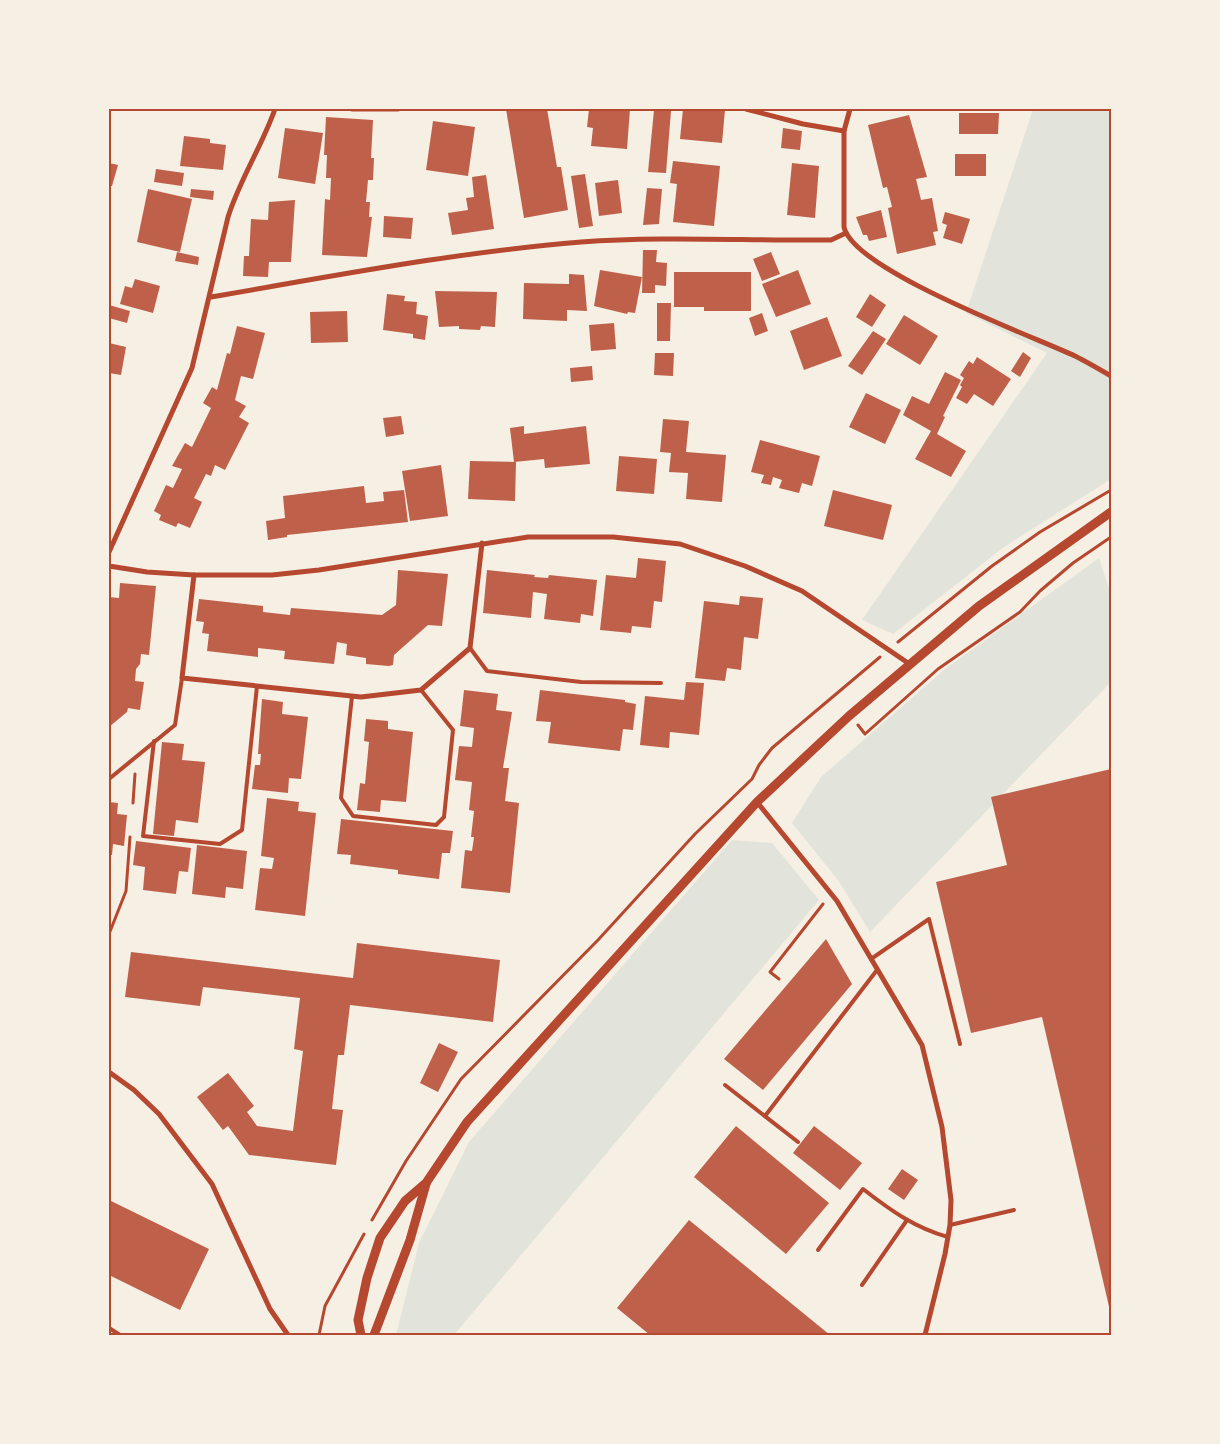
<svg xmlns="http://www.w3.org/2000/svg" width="1220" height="1444" font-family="'IBM Plex Sans',sans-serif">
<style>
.green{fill:#e2e4dc}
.building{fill:#bf614a}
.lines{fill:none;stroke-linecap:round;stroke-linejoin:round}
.path{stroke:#b5482f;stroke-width:3}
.service{stroke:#b5482f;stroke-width:4}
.minor{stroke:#b5482f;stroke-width:5}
.tertiary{stroke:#b5482f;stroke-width:9}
.neatline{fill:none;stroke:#b5482f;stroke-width:2}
</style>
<rect width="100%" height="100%" fill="#f6efe4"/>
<g class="green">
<path d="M 1033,109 L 1111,109 L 1111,479 L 1004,547 L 893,634 L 862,620 L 1047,353 L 966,313 Z"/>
<path d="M 1099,558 L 1111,595 L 1111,682 L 870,932 L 838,880 L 792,823 L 821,777 L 945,669 Z"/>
<path d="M 732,840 L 772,843 L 819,900 L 454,1335 L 396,1335 L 419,1243 L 469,1142 Z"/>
</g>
<g class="building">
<path d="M 506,109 L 547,109 L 557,167 L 561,167 L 568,210 L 524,218 Z"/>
<path d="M 589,109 L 630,109 L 627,149 L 591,146 L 593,128 L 587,127 Z"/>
<path d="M 683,109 L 725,110 L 722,143 L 680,139 Z"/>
<path d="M 654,110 L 671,111 L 666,173 L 648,172 Z"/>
<path d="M 959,113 L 999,113 L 998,134 L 959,134 Z"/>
<path d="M 909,115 L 927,177 L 916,179 L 921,200 L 932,198 L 938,231 L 933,232 L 936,245 L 897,254 L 888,208 L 892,207 L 887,187 L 883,188 L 868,125 Z"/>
<path d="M 326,117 L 373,120 L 371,158 L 374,158 L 373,180 L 368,180 L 366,202 L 370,202 L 369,217 L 372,217 L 367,257 L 322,255 L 325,199 L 330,200 L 331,178 L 326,178 L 327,155 L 324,155 Z"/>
<path d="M 433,121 L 475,127 L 468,176 L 426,170 Z"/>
<path d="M 285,128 L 323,133 L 315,184 L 278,178 Z"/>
<path d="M 783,128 L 802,131 L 800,150 L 781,148 Z"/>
<path d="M 184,136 L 210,139 L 210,143 L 226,145 L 223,170 L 180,166 Z"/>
<rect x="955" y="154" width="31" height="22"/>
<path d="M 673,161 L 720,166 L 714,226 L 673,222 L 677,184 L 670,183 Z"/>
<path d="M 109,163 L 118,165 L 112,186 L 109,186 Z"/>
<path d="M 792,163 L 819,166 L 815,218 L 787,215 Z"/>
<path d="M 156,169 L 184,173 L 182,186 L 154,182 Z"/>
<path d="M 585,174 L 593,226 L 579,228 L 571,176 Z"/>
<path d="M 486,175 L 494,229 L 452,235 L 448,213 L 468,210 L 466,198 L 474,197 L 472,177 Z"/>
<path d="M 618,180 L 622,213 L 599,216 L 595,183 Z"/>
<path d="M 647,188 L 662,189 L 659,224 L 643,225 Z"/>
<path d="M 148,189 L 192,199 L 180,252 L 137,242 Z"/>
<path d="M 191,189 L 214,191 L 213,200 L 190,197 Z"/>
<path d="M 295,200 L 291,262 L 269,262 L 268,277 L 243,276 L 244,256 L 249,256 L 251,219 L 268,220 L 269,202 Z"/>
<path d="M 881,210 L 887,237 L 869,241 L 867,235 L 863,235 L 856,217 Z"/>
<path d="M 945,212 L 970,219 L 962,244 L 943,238 L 947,225 L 942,223 Z"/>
<path d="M 384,216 L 413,218 L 411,239 L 383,237 Z"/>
<path d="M 643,250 L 657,250 L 656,262 L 667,263 L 666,286 L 655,285 L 655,293 L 642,293 Z"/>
<path d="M 177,252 L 199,257 L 198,265 L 175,261 Z"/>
<path d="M 771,252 L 780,274 L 762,281 L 753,259 Z"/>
<path d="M 600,270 L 642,277 L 635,313 L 628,312 L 627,314 L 594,306 Z"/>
<path d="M 798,270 L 811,304 L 776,317 L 762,284 Z"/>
<path d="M 674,272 L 751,272 L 751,311 L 704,311 L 704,307 L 674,307 Z"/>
<path d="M 569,274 L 584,275 L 587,311 L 567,310 L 567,321 L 523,319 L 524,283 L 569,284 Z"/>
<path d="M 135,279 L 160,286 L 153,313 L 120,304 L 125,286 L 132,288 Z"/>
<path d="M 435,291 L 497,292 L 495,327 L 481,326 L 480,330 L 459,329 L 459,326 L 439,327 Z"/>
<path d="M 387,294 L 405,296 L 404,301 L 417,302 L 416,314 L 428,316 L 425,340 L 413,338 L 413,334 L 383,330 Z"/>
<path d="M 870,294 L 886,305 L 872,327 L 856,317 Z"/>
<path d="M 657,303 L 671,303 L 670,341 L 657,341 Z"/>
<path d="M 109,305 L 130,311 L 127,323 L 109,318 Z"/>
<path d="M 347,311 L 348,342 L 311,343 L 310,312 Z"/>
<path d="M 762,313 L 768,331 L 755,336 L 749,318 Z"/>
<path d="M 904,315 L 938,336 L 920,365 L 886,344 Z"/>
<path d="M 827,317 L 842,356 L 804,370 L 790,331 Z"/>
<path d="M 614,323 L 616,349 L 591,351 L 589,325 Z"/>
<path d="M 237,326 L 265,333 L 253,379 L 241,376 L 235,400 L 246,406 L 239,417 L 249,423 L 225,470 L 215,465 L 211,476 L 206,474 L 194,498 L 202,502 L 190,528 L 178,523 L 176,527 L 159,520 L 161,515 L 154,511 L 166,485 L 173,488 L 182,469 L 172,466 L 185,443 L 192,447 L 211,408 L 203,403 L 212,387 L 217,390 L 227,353 L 230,354 Z"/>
<path d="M 873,331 L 886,339 L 862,375 L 848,366 Z"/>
<path d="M 109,343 L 126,347 L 121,375 L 109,373 Z"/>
<path d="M 1023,352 L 1031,358 L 1020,377 L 1011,371 Z"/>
<path d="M 655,353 L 674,353 L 673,376 L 654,375 Z"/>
<path d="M 977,357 L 1011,379 L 993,406 L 974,394 L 967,404 L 956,398 L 962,387 L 960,385 L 964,378 L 960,375 L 969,361 L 973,364 Z"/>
<path d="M 592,366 L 593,380 L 571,382 L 570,368 Z"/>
<path d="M 945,372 L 961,380 L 943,416 L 945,417 L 937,434 L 966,451 L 951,477 L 915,459 L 931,431 L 903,415 L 912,396 L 929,404 Z"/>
<path d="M 866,393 L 901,410 L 885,444 L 849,427 Z"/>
<path d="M 401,416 L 404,434 L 386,437 L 383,418 Z"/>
<path d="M 663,419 L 689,421 L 686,452 L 726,455 L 722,502 L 686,499 L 688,473 L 669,472 L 671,453 L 660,452 Z"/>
<path d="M 524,426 L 524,434 L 586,426 L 590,464 L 545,468 L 544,459 L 514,462 L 510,428 Z"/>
<path d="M 760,440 L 820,456 L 812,486 L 802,483 L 799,493 L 779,488 L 782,480 L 773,477 L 771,485 L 761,483 L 764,475 L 751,472 Z"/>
<path d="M 619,456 L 657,459 L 654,494 L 616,491 Z"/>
<path d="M 470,461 L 516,462 L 515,501 L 468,499 Z"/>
<path d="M 441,465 L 448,516 L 410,521 L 402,471 Z"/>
<path d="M 364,486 L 366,503 L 384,501 L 383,492 L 404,490 L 408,522 L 287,535 L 287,537 L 268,540 L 266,521 L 285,518 L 283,496 Z"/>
<path d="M 833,490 L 892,505 L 883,540 L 824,526 Z"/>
<path d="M 638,558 L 666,561 L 662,602 L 654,601 L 651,628 L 632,626 L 631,633 L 600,630 L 606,575 L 636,578 Z"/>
<path d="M 398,570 L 448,574 L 442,626 L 428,625 L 394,655 L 393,665 L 389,666 L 366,664 L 366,658 L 346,655 L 347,644 L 337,642 L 334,664 L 284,659 L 285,651 L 258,648 L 258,657 L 207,651 L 209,634 L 202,633 L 204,622 L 196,621 L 199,599 L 263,606 L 263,612 L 290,615 L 291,608 L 382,615 L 396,605 Z"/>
<path d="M 487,570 L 535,575 L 534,577 L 548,578 L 549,575 L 597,580 L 593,616 L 581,614 L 580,623 L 544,619 L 547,594 L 533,592 L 531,618 L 483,613 Z"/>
<path d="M 120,583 L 156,586 L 149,655 L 141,654 L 140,664 L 136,669 L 135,681 L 144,682 L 140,710 L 128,708 L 127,712 L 109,727 L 109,597 L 119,598 Z"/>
<path d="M 740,596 L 763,598 L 758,639 L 744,637 L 741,670 L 727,668 L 725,681 L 695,678 L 704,601 L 739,605 Z"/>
<path d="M 686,682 L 704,683 L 699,735 L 670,732 L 669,748 L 640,745 L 645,696 L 684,700 Z"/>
<path d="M 464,690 L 498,694 L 496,710 L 512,712 L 503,768 L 509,768 L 505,801 L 519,803 L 510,893 L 461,888 L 465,850 L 472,851 L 474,837 L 471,837 L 474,811 L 469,810 L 472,782 L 455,780 L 459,746 L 472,747 L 474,728 L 460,726 Z"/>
<path d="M 540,690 L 625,700 L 625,702 L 636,704 L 633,730 L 623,729 L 620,751 L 548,743 L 551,722 L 536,721 Z"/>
<path d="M 262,699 L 283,702 L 282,714 L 308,717 L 301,779 L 289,778 L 288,793 L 252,789 L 255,765 L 260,765 L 261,754 L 258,754 Z"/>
<path d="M 366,719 L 388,721 L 388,729 L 413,732 L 406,802 L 381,800 L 380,812 L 357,810 L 360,783 L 365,784 L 369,742 L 364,741 Z"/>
<path d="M 162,742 L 184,744 L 182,760 L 205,762 L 198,823 L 176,820 L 174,836 L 153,834 Z"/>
<path d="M 1111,769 L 1111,1311 L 1110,1311 L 1042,1017 L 971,1033 L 936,882 L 1007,865 L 991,797 Z"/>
<path d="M 267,798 L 299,802 L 298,811 L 316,813 L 305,916 L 255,910 L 260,868 L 272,869 L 274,858 L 261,856 Z"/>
<path d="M 109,802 L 118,803 L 117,814 L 127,815 L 124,846 L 113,844 L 112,855 L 109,855 Z"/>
<path d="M 341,819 L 453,831 L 450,853 L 442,853 L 439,879 L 398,874 L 398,870 L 350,864 L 351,855 L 337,854 Z"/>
<path d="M 136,841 L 191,848 L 188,872 L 179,871 L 176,894 L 143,890 L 145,867 L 133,865 Z"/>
<path d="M 197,845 L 247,851 L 243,889 L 226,887 L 225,898 L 192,894 Z"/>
<path d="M 826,939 L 852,984 L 763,1090 L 724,1059 Z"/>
<path d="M 357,943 L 500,960 L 493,1022 L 350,1005 L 344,1055 L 338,1055 L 332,1109 L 343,1110 L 336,1165 L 249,1155 L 228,1126 L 223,1130 L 197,1097 L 228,1073 L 254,1106 L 247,1112 L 257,1126 L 293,1131 L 303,1051 L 294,1049 L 300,998 L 203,987 L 200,1006 L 125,997 L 131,952 L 353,978 Z"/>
<path d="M 439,1043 L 458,1052 L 438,1092 L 420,1083 Z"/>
<path d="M 736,1126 L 829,1203 L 786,1254 L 694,1177 Z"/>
<path d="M 814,1126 L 862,1163 L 840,1190 L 793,1153 Z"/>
<path d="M 902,1169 L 918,1180 L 904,1200 L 888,1189 Z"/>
<path d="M 109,1200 L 209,1249 L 180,1310 L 109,1275 Z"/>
<path d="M 689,1220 L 830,1335 L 650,1335 L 617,1308 Z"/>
</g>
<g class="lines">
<g class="path">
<path d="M 898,642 L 992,566 L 1040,532 L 1111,490"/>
<path d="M 858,725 L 865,734 L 938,669 L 1020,612 L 1040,591 L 1073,563 L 1111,537"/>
<path d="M 133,803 L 135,774"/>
<path d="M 109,934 L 126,891 L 130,837"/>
<path d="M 779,979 L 770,972 L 823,904"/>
<path d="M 372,1220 L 406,1161 L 461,1079 L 598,940 L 695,834 L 752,779 L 759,765 L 772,748 L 880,657"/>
<path d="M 319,1335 L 325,1306 L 364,1234"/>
</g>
<g class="service">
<path d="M 470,648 L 487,671 L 581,682 L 661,683"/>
<path d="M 352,696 L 341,798 L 353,816 L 436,825 L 444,817 L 453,730 L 421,690"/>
<path d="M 154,741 L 143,836 L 220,844 L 242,830 L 257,686"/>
<path d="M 109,779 L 175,725 L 182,678"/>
<path d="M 871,959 L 929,919 L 960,1044"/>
<path d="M 725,1085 L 798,1142"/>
<path d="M 765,1116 L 877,970"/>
<path d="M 950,1225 L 1014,1210"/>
<path d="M 818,1250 L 863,1189 C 890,1210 915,1228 948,1237"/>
<path d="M 862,1285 L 907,1220"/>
<path d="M 109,1328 L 120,1335"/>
</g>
<g class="minor">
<path d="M 352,109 L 398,109"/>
<path d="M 746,109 L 803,124 L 844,131"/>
<path d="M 850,109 L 844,131 L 844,227 C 853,270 1032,336 1075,356 C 1087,362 1099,369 1111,376"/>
<path d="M 211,297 C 334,276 457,252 581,242 C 664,236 748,241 831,240 L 846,233"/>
<path d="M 109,552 L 192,368 L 228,217 C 240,179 262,146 275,109"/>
<path d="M 109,566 L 147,572 L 194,575 L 272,575 L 319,570 L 528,537 L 613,537 L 680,544 L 745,566 L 802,591 L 908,663"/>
<path d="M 194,575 L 182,678 L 361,697 L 421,690 L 470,648 L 482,543"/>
<path d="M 757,802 L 837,901 L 922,1045 L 942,1127 L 951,1200 L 950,1225 L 945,1254 L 925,1335"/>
<path d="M 109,1072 L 134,1090 L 159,1114 L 212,1184 L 270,1309 L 288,1335"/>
</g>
<g class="tertiary">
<path d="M 361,1335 L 358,1320 L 367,1278 L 380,1238 L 405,1201 L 426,1183 L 467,1122 L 757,802 L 849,716 L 979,606 L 1111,512"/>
<path d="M 374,1335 L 410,1240 L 426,1184"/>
</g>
</g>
<rect width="1220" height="1444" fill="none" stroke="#f6efe4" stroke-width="220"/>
<rect x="110" y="110" width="1000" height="1224" class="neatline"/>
</svg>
